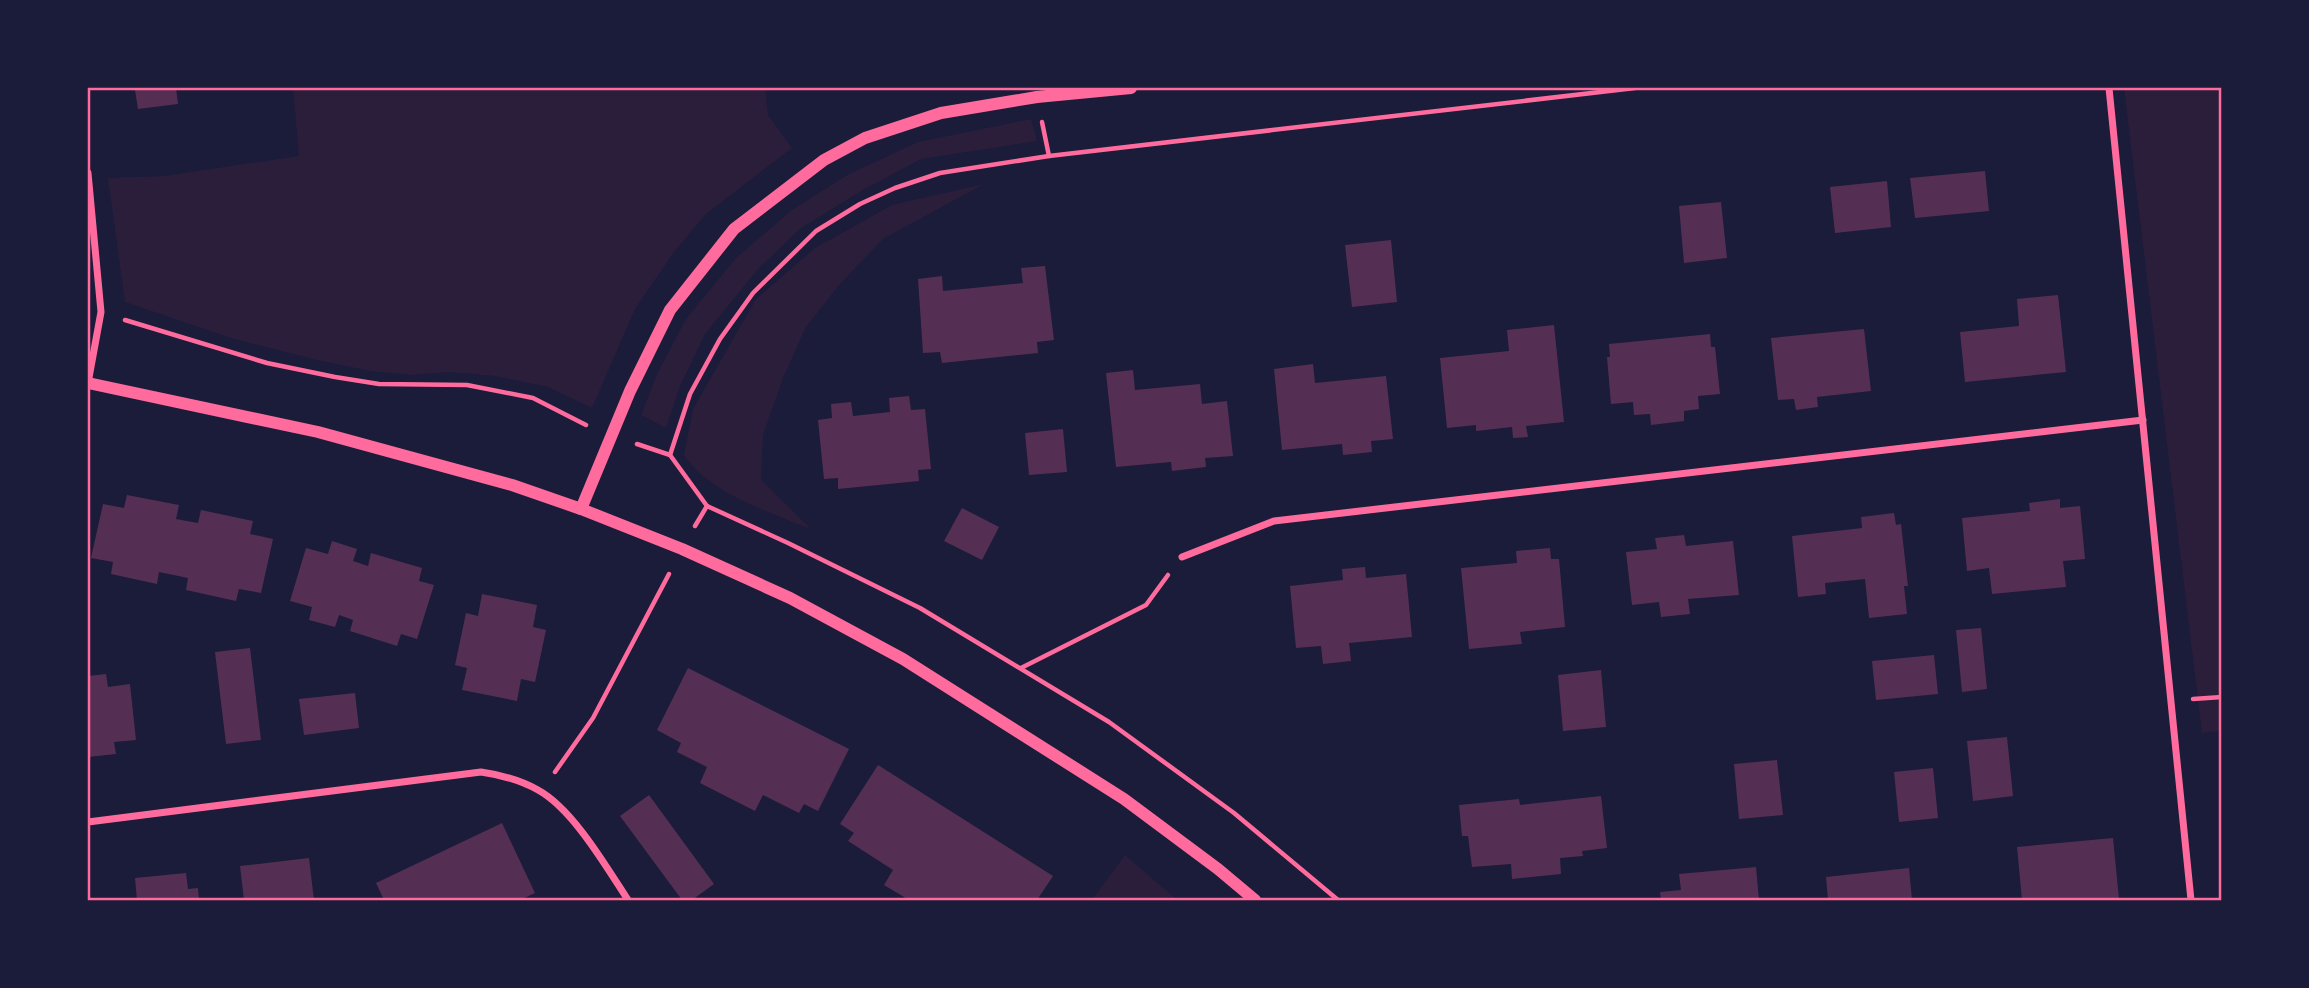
<svg xmlns="http://www.w3.org/2000/svg" width="2309" height="988" font-family="'PT Serif',serif">
<style>
.green{fill:#2a1e3b}
.building{fill:#542f53}
.lines{fill:none;stroke-linecap:round;stroke-linejoin:round}
.path{stroke:#ff6b9d;stroke-width:4.5}
.minor{stroke:#ff6b9d;stroke-width:7}
.tertiary{stroke:#ff6b9d;stroke-width:12}
.neatline{fill:none;stroke:#ff6b9d;stroke-width:2.5}
</style>
<rect width="100%" height="100%" fill="#1b1b3a"/>
<g class="green">
<path d="M 293,88 L 765,88 L 768,115 L 792,148 L 706,214 L 674,252 L 635,309 L 592,408 L 548,387 L 495,376 L 449,372 L 412,375 L 370,371 L 317,360 L 231,338 L 125,302 L 108,178 L 164,176 L 299,156 Z"/>
<path d="M 2124,88 L 2221,88 L 2221,731 L 2202,733 Z"/>
<path d="M 1031,119 L 1037,141 L 921,159 L 863,190 L 801,228 L 759,268 L 705,334 L 680,386 L 666,428 L 641,415 L 658,372 L 686,319 L 736,258 L 792,210 L 849,174 L 918,142 Z"/>
<path d="M 984,184 L 883,239 L 840,284 L 806,327 L 783,378 L 763,435 L 761,480 L 812,530 C 769,511 711,495 684,455 L 693,409 L 756,299 L 815,248 L 892,205 Z"/>
<path d="M 1125,855 L 1177,900 L 1092,900 Z"/>
</g>
<g class="building">
<path d="M 151,88 L 176,88 L 178,104 L 138,109 L 135,90 Z"/>
<path d="M 1985,171 L 1989,211 L 1915,218 L 1910,178 Z"/>
<path d="M 1887,181 L 1891,227 L 1835,233 L 1830,187 Z"/>
<path d="M 1721,202 L 1727,258 L 1684,263 L 1679,206 Z"/>
<path d="M 1391,240 L 1397,302 L 1352,307 L 1345,245 Z"/>
<path d="M 1045,266 L 1054,340 L 1037,342 L 1038,353 L 942,363 L 940,352 L 923,353 L 918,279 L 942,276 L 943,291 L 1023,283 L 1021,268 Z"/>
<path d="M 2058,295 L 2066,372 L 1965,382 L 1960,332 L 2019,326 L 2017,299 Z"/>
<path d="M 1554,325 L 1564,422 L 1526,426 L 1528,437 L 1513,438 L 1512,427 L 1476,431 L 1476,425 L 1447,428 L 1440,358 L 1509,351 L 1507,330 Z"/>
<path d="M 1864,329 L 1871,391 L 1817,397 L 1818,407 L 1796,410 L 1794,399 L 1778,400 L 1771,338 Z"/>
<path d="M 1710,334 L 1711,347 L 1715,347 L 1720,394 L 1698,396 L 1699,409 L 1684,411 L 1684,421 L 1651,425 L 1650,414 L 1634,415 L 1633,402 L 1611,404 L 1607,357 L 1610,357 L 1609,344 Z"/>
<path d="M 1313,364 L 1315,383 L 1386,376 L 1393,439 L 1371,441 L 1372,452 L 1343,455 L 1342,444 L 1282,450 L 1274,369 Z"/>
<path d="M 1133,370 L 1135,390 L 1200,384 L 1202,404 L 1227,401 L 1233,456 L 1205,458 L 1206,467 L 1172,471 L 1171,462 L 1116,467 L 1106,373 Z"/>
<path d="M 909,396 L 911,410 L 925,409 L 931,469 L 918,470 L 919,481 L 838,489 L 838,478 L 824,479 L 818,420 L 832,418 L 831,404 L 851,402 L 853,416 L 890,412 L 889,398 Z"/>
<path d="M 1063,429 L 1067,472 L 1029,475 L 1025,433 Z"/>
<path d="M 127,495 L 179,505 L 176,519 L 198,523 L 201,510 L 253,521 L 250,534 L 273,539 L 261,593 L 239,589 L 236,601 L 186,590 L 188,578 L 159,572 L 157,584 L 111,574 L 113,562 L 91,558 L 103,504 L 124,508 Z"/>
<path d="M 2060,499 L 2060,508 L 2080,506 L 2085,559 L 2063,561 L 2066,587 L 1992,594 L 1989,568 L 1967,571 L 1962,518 L 2030,511 L 2029,503 Z"/>
<path d="M 962,508 L 999,527 L 982,560 L 944,541 Z"/>
<path d="M 1894,513 L 1896,525 L 1901,524 L 1908,586 L 1904,586 L 1907,614 L 1869,618 L 1865,579 L 1825,583 L 1826,594 L 1798,597 L 1792,536 L 1862,528 L 1861,517 Z"/>
<path d="M 1684,535 L 1686,546 L 1733,541 L 1739,595 L 1688,599 L 1690,614 L 1661,617 L 1659,602 L 1632,605 L 1626,552 L 1657,549 L 1655,538 Z"/>
<path d="M 332,541 L 357,549 L 353,561 L 368,566 L 371,553 L 422,568 L 419,581 L 434,585 L 417,639 L 401,634 L 397,646 L 350,631 L 353,620 L 339,615 L 335,627 L 309,620 L 312,607 L 290,601 L 306,548 L 328,554 Z"/>
<path d="M 1550,548 L 1551,559 L 1559,559 L 1565,627 L 1520,632 L 1522,644 L 1469,649 L 1461,568 L 1517,563 L 1516,551 Z"/>
<path d="M 1365,567 L 1366,578 L 1406,574 L 1412,637 L 1349,643 L 1351,661 L 1323,664 L 1321,646 L 1296,648 L 1290,586 L 1343,580 L 1342,569 Z"/>
<path d="M 482,594 L 537,605 L 533,627 L 546,630 L 535,682 L 521,679 L 517,701 L 462,690 L 467,668 L 455,665 L 466,613 L 478,616 Z"/>
<path d="M 1981,628 L 1987,689 L 1962,692 L 1956,630 Z"/>
<path d="M 250,648 L 261,740 L 226,744 L 215,652 Z"/>
<path d="M 1934,655 L 1938,694 L 1876,700 L 1872,661 Z"/>
<path d="M 688,668 L 849,749 L 818,811 L 804,804 L 799,813 L 763,795 L 755,811 L 700,783 L 707,767 L 677,752 L 681,743 L 657,730 Z"/>
<path d="M 1601,670 L 1606,727 L 1563,731 L 1558,675 Z"/>
<path d="M 106,674 L 108,687 L 130,684 L 136,740 L 114,742 L 116,754 L 88,757 L 88,676 Z"/>
<path d="M 355,693 L 359,728 L 304,735 L 299,699 Z"/>
<path d="M 2007,737 L 2013,796 L 1973,801 L 1967,741 Z"/>
<path d="M 1777,760 L 1783,815 L 1739,819 L 1734,764 Z"/>
<path d="M 878,765 L 1053,876 L 1037,900 L 909,900 L 884,885 L 893,870 L 848,841 L 854,833 L 840,824 Z"/>
<path d="M 1933,768 L 1938,818 L 1899,822 L 1894,772 Z"/>
<path d="M 649,795 L 714,884 L 692,900 L 682,900 L 620,816 Z"/>
<path d="M 1601,796 L 1607,848 L 1582,851 L 1583,856 L 1560,858 L 1561,874 L 1512,879 L 1511,864 L 1472,867 L 1468,836 L 1462,836 L 1459,805 L 1519,799 L 1520,805 Z"/>
<path d="M 502,823 L 535,893 L 520,900 L 384,900 L 376,883 Z"/>
<path d="M 2113,838 L 2119,899 L 2022,900 L 2017,847 Z"/>
<path d="M 309,858 L 314,900 L 244,900 L 240,866 Z"/>
<path d="M 1756,867 L 1759,900 L 1661,900 L 1660,892 L 1681,890 L 1679,874 Z"/>
<path d="M 1909,868 L 1912,900 L 1828,900 L 1826,877 Z"/>
<path d="M 186,873 L 188,889 L 198,888 L 199,900 L 137,900 L 135,878 Z"/>
</g>
<g class="lines">
<g class="path">
<path d="M 1042,122 L 1049,156"/>
<path d="M 125,320 L 267,363 L 335,377 L 379,384 L 467,385 L 533,398 L 586,425"/>
<path d="M 637,444 L 670,455 L 707,506 L 788,543 L 920,608 L 1109,722 L 1234,813 L 1338,900"/>
<path d="M 670,455 L 690,394 L 720,339 L 753,293 L 816,231 L 860,204 L 895,188 L 940,173 L 1049,156 L 1635,88"/>
<path d="M 695,526 L 707,506"/>
<path d="M 1021,668 L 1146,605 L 1168,575"/>
<path d="M 2193,699 L 2222,697"/>
<path d="M 555,772 L 593,718 L 669,574"/>
</g>
<g class="minor">
<path d="M 2109,88 L 2191,900"/>
<path d="M 88,173 L 101,312 L 88,383"/>
<path d="M 1182,557 L 1274,521 L 2143,420"/>
<path d="M 88,822 L 481,772 C 502,775 520,780 538,790 C 573,809 607,868 628,900"/>
</g>
<g class="tertiary">
<path d="M 88,383 L 318,432 L 512,485 L 581,509 L 682,549 L 790,598 L 903,659 L 1124,799 L 1218,869 L 1255,900"/>
<path d="M 581,509 L 630,391 L 670,310 L 734,229 L 824,160 L 865,138 L 941,113 L 1037,97 L 1131,88"/>
</g>
</g>
<rect width="2309" height="988" fill="none" stroke="#1b1b3a" stroke-width="178"/>
<rect x="89" y="89" width="2131" height="810" class="neatline"/>
</svg>
